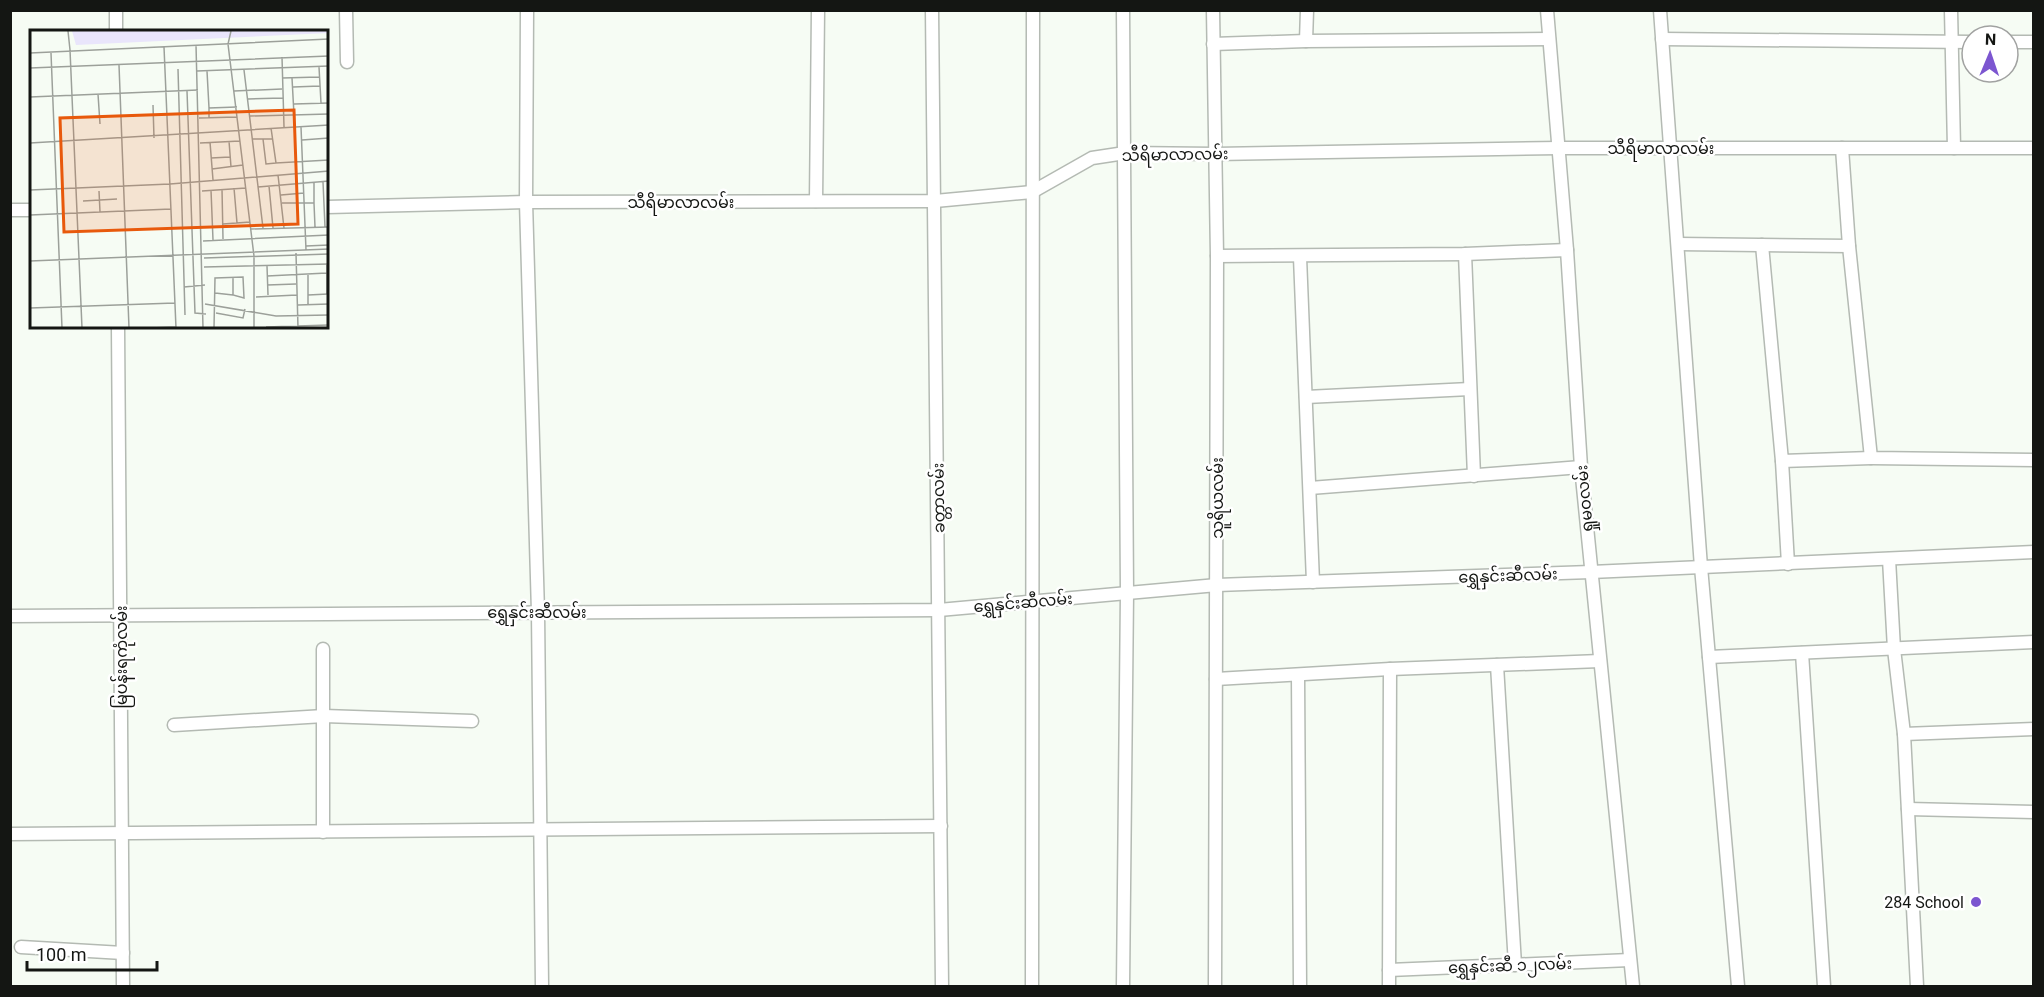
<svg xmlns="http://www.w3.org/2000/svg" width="2044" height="997" font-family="Roboto,'Noto Sans Myanmar',sans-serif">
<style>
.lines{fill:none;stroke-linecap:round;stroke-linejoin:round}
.minor-casing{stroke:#b4bab3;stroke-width:15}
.minor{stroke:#fff;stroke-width:12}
.poi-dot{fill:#7c56d0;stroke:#fff;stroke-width:2}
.labels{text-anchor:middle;stroke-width:5;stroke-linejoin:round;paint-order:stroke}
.street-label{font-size:16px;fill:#141613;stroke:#fff}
.poi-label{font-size:16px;fill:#141613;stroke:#fff;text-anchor:end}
.inset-road{fill:none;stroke:#9ca09a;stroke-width:1.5}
.view{fill:#e8590c;fill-opacity:0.15;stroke:#e8590c;stroke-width:3}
.inset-edge{fill:none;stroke:#141613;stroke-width:3}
</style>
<rect width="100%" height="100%" fill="#f6fcf4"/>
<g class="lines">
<g class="minor-casing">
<g id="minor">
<path d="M 116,10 L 116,32"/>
<path d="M 346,10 L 347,62"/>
<path d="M 527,10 L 526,202 L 538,612 L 542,986"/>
<path d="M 932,10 L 942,986"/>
<path d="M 1123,10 L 1127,593 L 1123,986"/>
<path d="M 1213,10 L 1217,256 L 1215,986"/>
<path d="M 1547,10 L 1567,250 L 1581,467 L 1633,986"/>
<path d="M 1660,10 L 1701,567 L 1738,986"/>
<path d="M 1951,10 L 1954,148"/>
<path d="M 1662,39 L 1972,42"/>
<path d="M 1306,41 L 1307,10"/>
<path d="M 2008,42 L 2034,42"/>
<path d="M 1213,44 L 1306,41 L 1549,39"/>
<path d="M 1842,148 L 1849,246 L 1871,458 L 2034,460"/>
<path d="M 816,201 L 818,10"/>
<path d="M 327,207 L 526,202 L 935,201 L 1032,192 L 1092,158 L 1125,153 L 1216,154 L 1559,148 L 2034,148"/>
<path d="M 10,210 L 32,210"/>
<path d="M 1678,244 L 1849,246"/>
<path d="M 1762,245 L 1782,461 L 1871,458"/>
<path d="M 1465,254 L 1474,476"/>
<path d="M 1217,256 L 1465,254 L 1567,250"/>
<path d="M 1300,257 L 1313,582"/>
<path d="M 118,327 L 123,986"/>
<path d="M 1306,397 L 1470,389"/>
<path d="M 1782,461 L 1788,564"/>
<path d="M 1310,488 L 1581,467"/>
<path d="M 1889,559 L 1894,649 L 1904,734 L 1917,986"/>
<path d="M 10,616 L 939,610 L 1217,585 L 1591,572 L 2034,552"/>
<path d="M 323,649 L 323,832"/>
<path d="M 1802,653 L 1824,986"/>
<path d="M 1709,657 L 2034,642"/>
<path d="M 1497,665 L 1515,965"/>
<path d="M 1298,675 L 1300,986"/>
<path d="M 1216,679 L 1390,669 L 1600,661"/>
<path d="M 174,725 L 324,716 L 472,721"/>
<path d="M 1904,734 L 2034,729"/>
<path d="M 1908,809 L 2034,812"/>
<path d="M 10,834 L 941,826"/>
<path d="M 21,947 L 123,953"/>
<path d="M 1389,970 L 1630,960"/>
<path d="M 1032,986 L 1033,10"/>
<path d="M 1389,986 L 1390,669"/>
</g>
</g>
<use href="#minor" class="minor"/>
</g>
<circle class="poi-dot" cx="1976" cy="902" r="6"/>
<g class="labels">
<g class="street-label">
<text x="1661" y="154">သီရိမာလာလမ်း</text>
<text transform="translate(1175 154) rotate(-1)" y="6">သီရိမာလာလမ်း</text>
<text x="681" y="208">သီရိမာလာလမ်း</text>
<text transform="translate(938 498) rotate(-91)" y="6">ခတ္တာလမ်း</text>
<text transform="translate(1217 498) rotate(-90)" y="6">သူရိယလမ်း</text>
<text transform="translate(1584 499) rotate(-95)" y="6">ရှုမဝလမ်း</text>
<text transform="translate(1508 575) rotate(-2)" y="6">ရွှေနှင်းဆီလမ်း</text>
<text transform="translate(1023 602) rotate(-5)" y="6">ရွှေနှင်းဆီလမ်း</text>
<text x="537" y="618">ရွှေနှင်းဆီလမ်း</text>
<text transform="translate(121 657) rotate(-90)" y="6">မြပန်းရကုံလမ်း</text>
<text transform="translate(1510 965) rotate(-2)" y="6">ရွှေနှင်းဆီ ၁၂လမ်း</text>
</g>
<g class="poi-label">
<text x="1964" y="908">284 School</text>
</g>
</g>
<g transform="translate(30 30)">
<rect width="298" height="298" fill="#f6fcf4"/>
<path d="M 42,1 L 298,1 L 299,3 L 46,15 Z" fill="#e9e5fb"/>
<path class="inset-road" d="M 38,1 L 40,20M 201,1 L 198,14 L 224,226 L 224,298M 166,15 L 173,298M 134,17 L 146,298M 40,20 L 52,298M 0,23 L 299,9M 21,23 L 32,298M 252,27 L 254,97M 89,35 L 99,298M 289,37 L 291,73M 0,38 L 299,26M 148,39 L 155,285M 214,40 L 233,198M 167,41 L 299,36M 177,41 L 179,78M 252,48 L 289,47M 262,48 L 264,85M 263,57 L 290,56M 157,61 L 165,283 L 176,284M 204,61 L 252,59M 68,64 L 70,94M 0,67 L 168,60M 218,69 L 253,68M 264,74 L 299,73M 123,75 L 124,108M 220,86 L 299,84M 169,88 L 207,87M 179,88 L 179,78 L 207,77M 271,97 L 276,220M 241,98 L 246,133 L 299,130M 223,109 L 243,109M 233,109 L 236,134 L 246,133M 272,110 L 299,108M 199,111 L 201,137M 180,112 L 183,150M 0,113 L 299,95M 170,113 L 210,111M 181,128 L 200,127M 182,139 L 213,135M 248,145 L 254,198M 293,152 L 295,197M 239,156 L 243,198M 228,157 L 299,151M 204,158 L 207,193M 192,159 L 193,209M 0,160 L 140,154 L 299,141M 181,160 L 183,210M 69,161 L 70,182M 172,161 L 216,158M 251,165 L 274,163M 53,171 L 87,169M 252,173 L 284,173 L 284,152M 284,173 L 285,197M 0,185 L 141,179M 193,194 L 220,192M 221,199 L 299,197M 173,211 L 299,205M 276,216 L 299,215M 266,223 L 268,298M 174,228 L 299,224M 0,231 L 299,219M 297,234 L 297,264M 237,236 L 238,265M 174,237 L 299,234M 278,244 L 278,275M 237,246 L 297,243M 237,255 L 266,254M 154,257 L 175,255M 185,263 L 203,265M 278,265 L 298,264M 226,267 L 267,265M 175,274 L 246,286 L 299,285M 268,275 L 299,274M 0,278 L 145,273M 186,283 L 213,288 L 215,279M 236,297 L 299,295M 120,298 L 146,297M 184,298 L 185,248 L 213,247 L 214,268 L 203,265 L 203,248"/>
<path class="view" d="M 264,80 L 268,194 L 34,202 L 30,88 Z"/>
<rect width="298" height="298" class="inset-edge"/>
</g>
<rect width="2044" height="997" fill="none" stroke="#141613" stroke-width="24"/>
<g transform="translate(1990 54) rotate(2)"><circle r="28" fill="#ffffff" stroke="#a1a2a1" stroke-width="1.5"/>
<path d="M0-4.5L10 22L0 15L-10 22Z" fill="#7c56d0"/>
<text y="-9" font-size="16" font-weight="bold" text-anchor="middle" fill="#141613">N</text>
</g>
<path d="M27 961v9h130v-9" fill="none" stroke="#141613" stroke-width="3"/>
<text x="36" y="961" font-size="18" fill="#141613" stroke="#ffffff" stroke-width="4.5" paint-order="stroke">100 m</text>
</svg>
